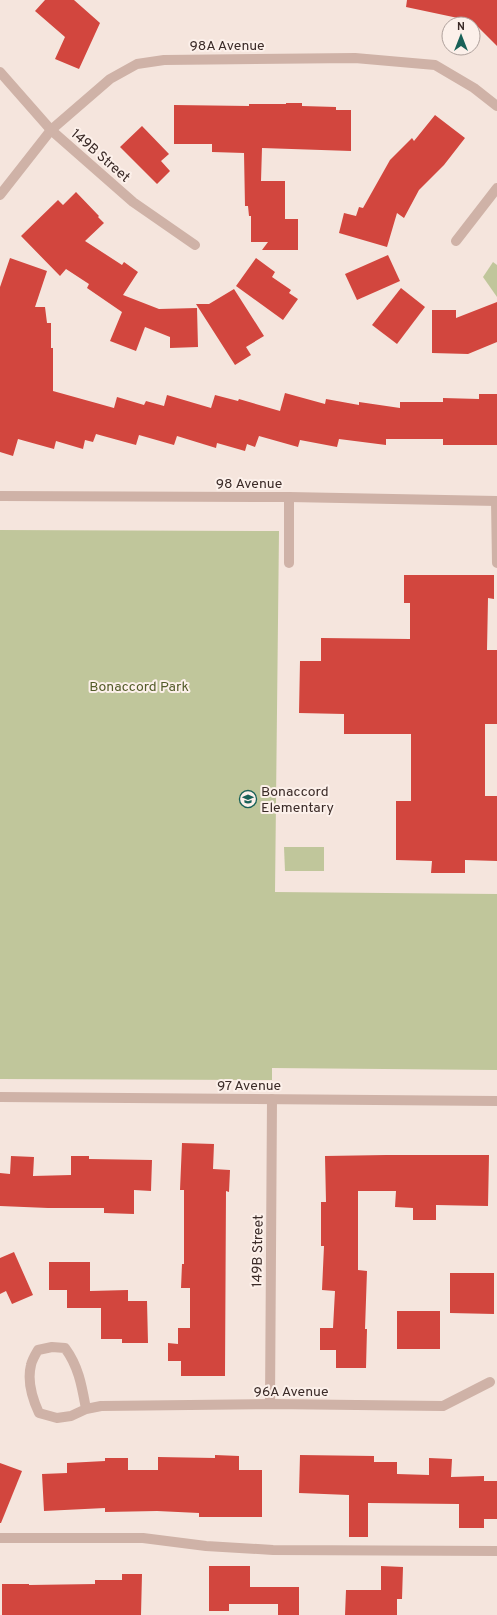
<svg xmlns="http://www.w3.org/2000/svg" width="497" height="1615" font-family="Overpass,sans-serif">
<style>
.green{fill:#c0c69b}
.building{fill:#d2463e}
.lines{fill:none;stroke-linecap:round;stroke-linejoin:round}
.service{stroke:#cfb2a7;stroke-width:10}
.minor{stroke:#cfb2a7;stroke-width:10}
.tertiary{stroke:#cfb2a7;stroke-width:10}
.labels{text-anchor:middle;stroke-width:4;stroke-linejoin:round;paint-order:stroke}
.street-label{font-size:14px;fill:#3b2b28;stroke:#fcf0ea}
.park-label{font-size:14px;fill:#535c29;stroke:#fcf0ea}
.poi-label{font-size:14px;fill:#3b2b28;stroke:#fcf0ea;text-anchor:start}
</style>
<rect width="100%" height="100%" fill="#f5e5dd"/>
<g class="green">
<path d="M 493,262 L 497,265 L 497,297 L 483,277 Z"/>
<path d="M 0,530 L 279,531 L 275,892 L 497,894 L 497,1070 L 272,1068 L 272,1080 L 0,1079 Z"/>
<path d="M 284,847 L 324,847 L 324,871 L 285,871 Z"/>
</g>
<g class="building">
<path d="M 45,0 L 74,0 L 100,23 L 79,69 L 55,59 L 65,37 L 35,11 Z"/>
<path d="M 407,0 L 497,0 L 497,46 L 472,21 L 406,7 Z"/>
<path d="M 286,103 L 302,103 L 302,106 L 336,107 L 336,110 L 351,110 L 351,151 L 262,148 L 261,181 L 285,181 L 285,219 L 298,219 L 298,250 L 262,250 L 268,242 L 251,242 L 251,216 L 249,216 L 248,206 L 245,206 L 244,153 L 212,152 L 212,144 L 174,144 L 174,105 L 249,106 L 249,104 L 286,104 Z"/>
<path d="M 435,115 L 465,138 L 444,165 L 419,190 L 404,218 L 397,213 L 387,247 L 339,233 L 344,213 L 356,216 L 359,207 L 363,208 L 390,160 L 412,138 L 414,141 Z"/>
<path d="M 142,126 L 169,154 L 161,161 L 170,171 L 157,184 L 120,147 Z"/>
<path d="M 76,192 L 99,216 L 98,217 L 104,223 L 85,241 L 122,265 L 124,262 L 138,272 L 123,295 L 159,309 L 197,308 L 198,347 L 170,348 L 170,337 L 145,327 L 136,351 L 110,341 L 122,312 L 87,288 L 89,284 L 66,269 L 60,276 L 21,236 L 58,200 L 63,205 Z"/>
<path d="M 388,255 L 400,281 L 357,300 L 345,274 Z"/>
<path d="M 10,258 L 47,271 L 35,307 L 45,307 L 47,323 L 51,323 L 51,348 L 53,348 L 53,391 L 114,408 L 117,397 L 144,405 L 146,401 L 164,406 L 167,395 L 211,408 L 215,395 L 238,401 L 239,399 L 280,411 L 285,393 L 325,404 L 326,399 L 359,405 L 359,402 L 400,408 L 400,402 L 443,402 L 443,398 L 479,399 L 479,394 L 497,394 L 497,445 L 443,445 L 443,439 L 386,439 L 386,445 L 339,439 L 337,447 L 300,440 L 298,447 L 259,436 L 255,447 L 247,444 L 245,451 L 217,443 L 216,448 L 177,436 L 174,445 L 139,435 L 136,445 L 96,434 L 93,442 L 85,440 L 83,449 L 56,441 L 54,449 L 18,439 L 13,456 L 0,452 L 0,287 Z"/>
<path d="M 256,258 L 275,272 L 272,277 L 291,290 L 289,293 L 298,299 L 283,320 L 236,286 Z"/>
<path d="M 401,288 L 425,307 L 397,344 L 372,325 Z"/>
<path d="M 234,289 L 264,336 L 246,347 L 251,355 L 235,365 L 196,304 L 209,304 Z"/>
<path d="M 497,302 L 497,342 L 468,354 L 432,353 L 432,310 L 456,310 L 456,318 Z"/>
<path d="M 404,575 L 494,575 L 494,599 L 488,598 L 487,650 L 497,650 L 497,724 L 485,724 L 485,796 L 497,796 L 497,861 L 465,860 L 465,873 L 431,873 L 432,861 L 396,860 L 396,801 L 411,801 L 411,734 L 344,734 L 344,714 L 299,713 L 300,661 L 321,661 L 321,638 L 410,639 L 410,603 L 404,603 Z"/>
<path d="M 182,1143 L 214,1144 L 213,1169 L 230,1170 L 229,1192 L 226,1191 L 225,1376 L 181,1376 L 181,1361 L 168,1361 L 168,1343 L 178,1344 L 178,1328 L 190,1328 L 190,1288 L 181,1288 L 182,1264 L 184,1264 L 184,1190 L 180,1190 Z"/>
<path d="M 386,1155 L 489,1155 L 488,1206 L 436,1205 L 436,1220 L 413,1220 L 413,1208 L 395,1207 L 396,1191 L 358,1191 L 358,1270 L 367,1271 L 365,1329 L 367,1329 L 366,1368 L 336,1368 L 336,1350 L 320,1350 L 320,1328 L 333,1328 L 335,1291 L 322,1290 L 324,1246 L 321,1246 L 321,1202 L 326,1202 L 325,1156 Z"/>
<path d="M 11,1156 L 34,1157 L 33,1176 L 71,1175 L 71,1156 L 89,1156 L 89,1159 L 152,1160 L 151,1191 L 134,1190 L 134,1214 L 104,1213 L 104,1208 L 48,1208 L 0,1206 L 0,1173 L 10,1174 Z"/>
<path d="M 14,1252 L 33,1295 L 12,1304 L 6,1291 L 0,1294 L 0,1258 Z"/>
<path d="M 49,1262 L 90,1262 L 90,1291 L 128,1290 L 128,1301 L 147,1301 L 148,1343 L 122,1343 L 122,1339 L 101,1339 L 101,1308 L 67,1308 L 67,1290 L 49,1290 Z"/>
<path d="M 450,1273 L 494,1273 L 494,1314 L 450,1313 Z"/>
<rect x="397" y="1311" width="43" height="38"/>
<path d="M 215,1455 L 239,1456 L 239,1470 L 262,1470 L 262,1517 L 199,1517 L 199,1513 L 157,1511 L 105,1512 L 105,1508 L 44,1511 L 42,1474 L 67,1473 L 67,1463 L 105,1461 L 105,1458 L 128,1458 L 128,1470 L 158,1470 L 158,1457 L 215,1458 Z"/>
<path d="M 300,1455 L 374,1456 L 374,1462 L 397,1462 L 397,1474 L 429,1475 L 429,1458 L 452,1459 L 451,1477 L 484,1476 L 484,1481 L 497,1481 L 497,1519 L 484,1519 L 484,1528 L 459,1528 L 459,1504 L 368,1503 L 368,1537 L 349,1537 L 349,1495 L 299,1493 Z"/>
<path d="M 0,1463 L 22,1471 L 1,1523 L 0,1523 Z"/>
<path d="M 209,1566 L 250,1566 L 250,1587 L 299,1587 L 299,1615 L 278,1615 L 278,1604 L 229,1604 L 229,1611 L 209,1611 Z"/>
<path d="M 381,1566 L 403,1567 L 402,1599 L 397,1599 L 397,1615 L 345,1615 L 346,1590 L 381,1590 Z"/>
<path d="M 122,1574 L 142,1574 L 141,1615 L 2,1615 L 2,1584 L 29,1584 L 29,1585 L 95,1584 L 95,1580 L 122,1580 Z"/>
</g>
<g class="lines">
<g class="service">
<path d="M 289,497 L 289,563"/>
<path d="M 496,501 L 497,563"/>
<path d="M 0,1538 L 143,1538 L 206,1546 L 273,1550 L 497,1551"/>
</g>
<g class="minor">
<path d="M 0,72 L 51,130 L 133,202 L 195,245"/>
<path d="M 0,195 L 51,130 L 110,79 L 137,64 L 164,60 L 355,58 L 435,65 L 474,88 L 497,106"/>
<path d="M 456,241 L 497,188"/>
<path d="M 0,1097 L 497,1101"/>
<path d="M 270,1404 L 272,1099"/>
<path d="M 86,1409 C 82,1387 79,1367 65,1348 L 52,1347 L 38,1350 C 35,1355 32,1360 31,1365 C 27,1381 32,1398 39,1413 L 57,1418 L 71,1416 L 86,1409 L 101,1406 L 270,1404 L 443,1406 L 490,1382"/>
</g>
<path class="tertiary" d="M 0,496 L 289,497 L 497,501"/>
</g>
<defs>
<g id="school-ring" transform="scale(0.9)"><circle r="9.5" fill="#fcf0ea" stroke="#196158" stroke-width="1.5"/><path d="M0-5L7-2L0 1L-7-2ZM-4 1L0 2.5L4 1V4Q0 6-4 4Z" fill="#196158"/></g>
</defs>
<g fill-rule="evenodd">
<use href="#school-ring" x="248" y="799"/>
</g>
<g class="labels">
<g class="street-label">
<text x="227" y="50">98A Avenue</text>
<text transform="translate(101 155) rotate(41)" y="5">149B Street</text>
<text x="249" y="488">98 Avenue</text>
<text x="249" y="1090">97 Avenue</text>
<text transform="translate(257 1251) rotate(-89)" y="5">149B Street</text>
<text x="291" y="1396">96A Avenue</text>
</g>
<g class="park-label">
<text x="139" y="691">Bonaccord Park</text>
</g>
<g class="poi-label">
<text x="261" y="796">Bonaccord<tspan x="261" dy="16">Elementary</tspan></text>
</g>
</g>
<g transform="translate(461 36)"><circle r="19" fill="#fcf0ea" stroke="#afa19c"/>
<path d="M0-3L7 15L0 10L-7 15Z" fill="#196158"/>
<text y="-6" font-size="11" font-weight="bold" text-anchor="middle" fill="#3b2b28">N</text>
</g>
</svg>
